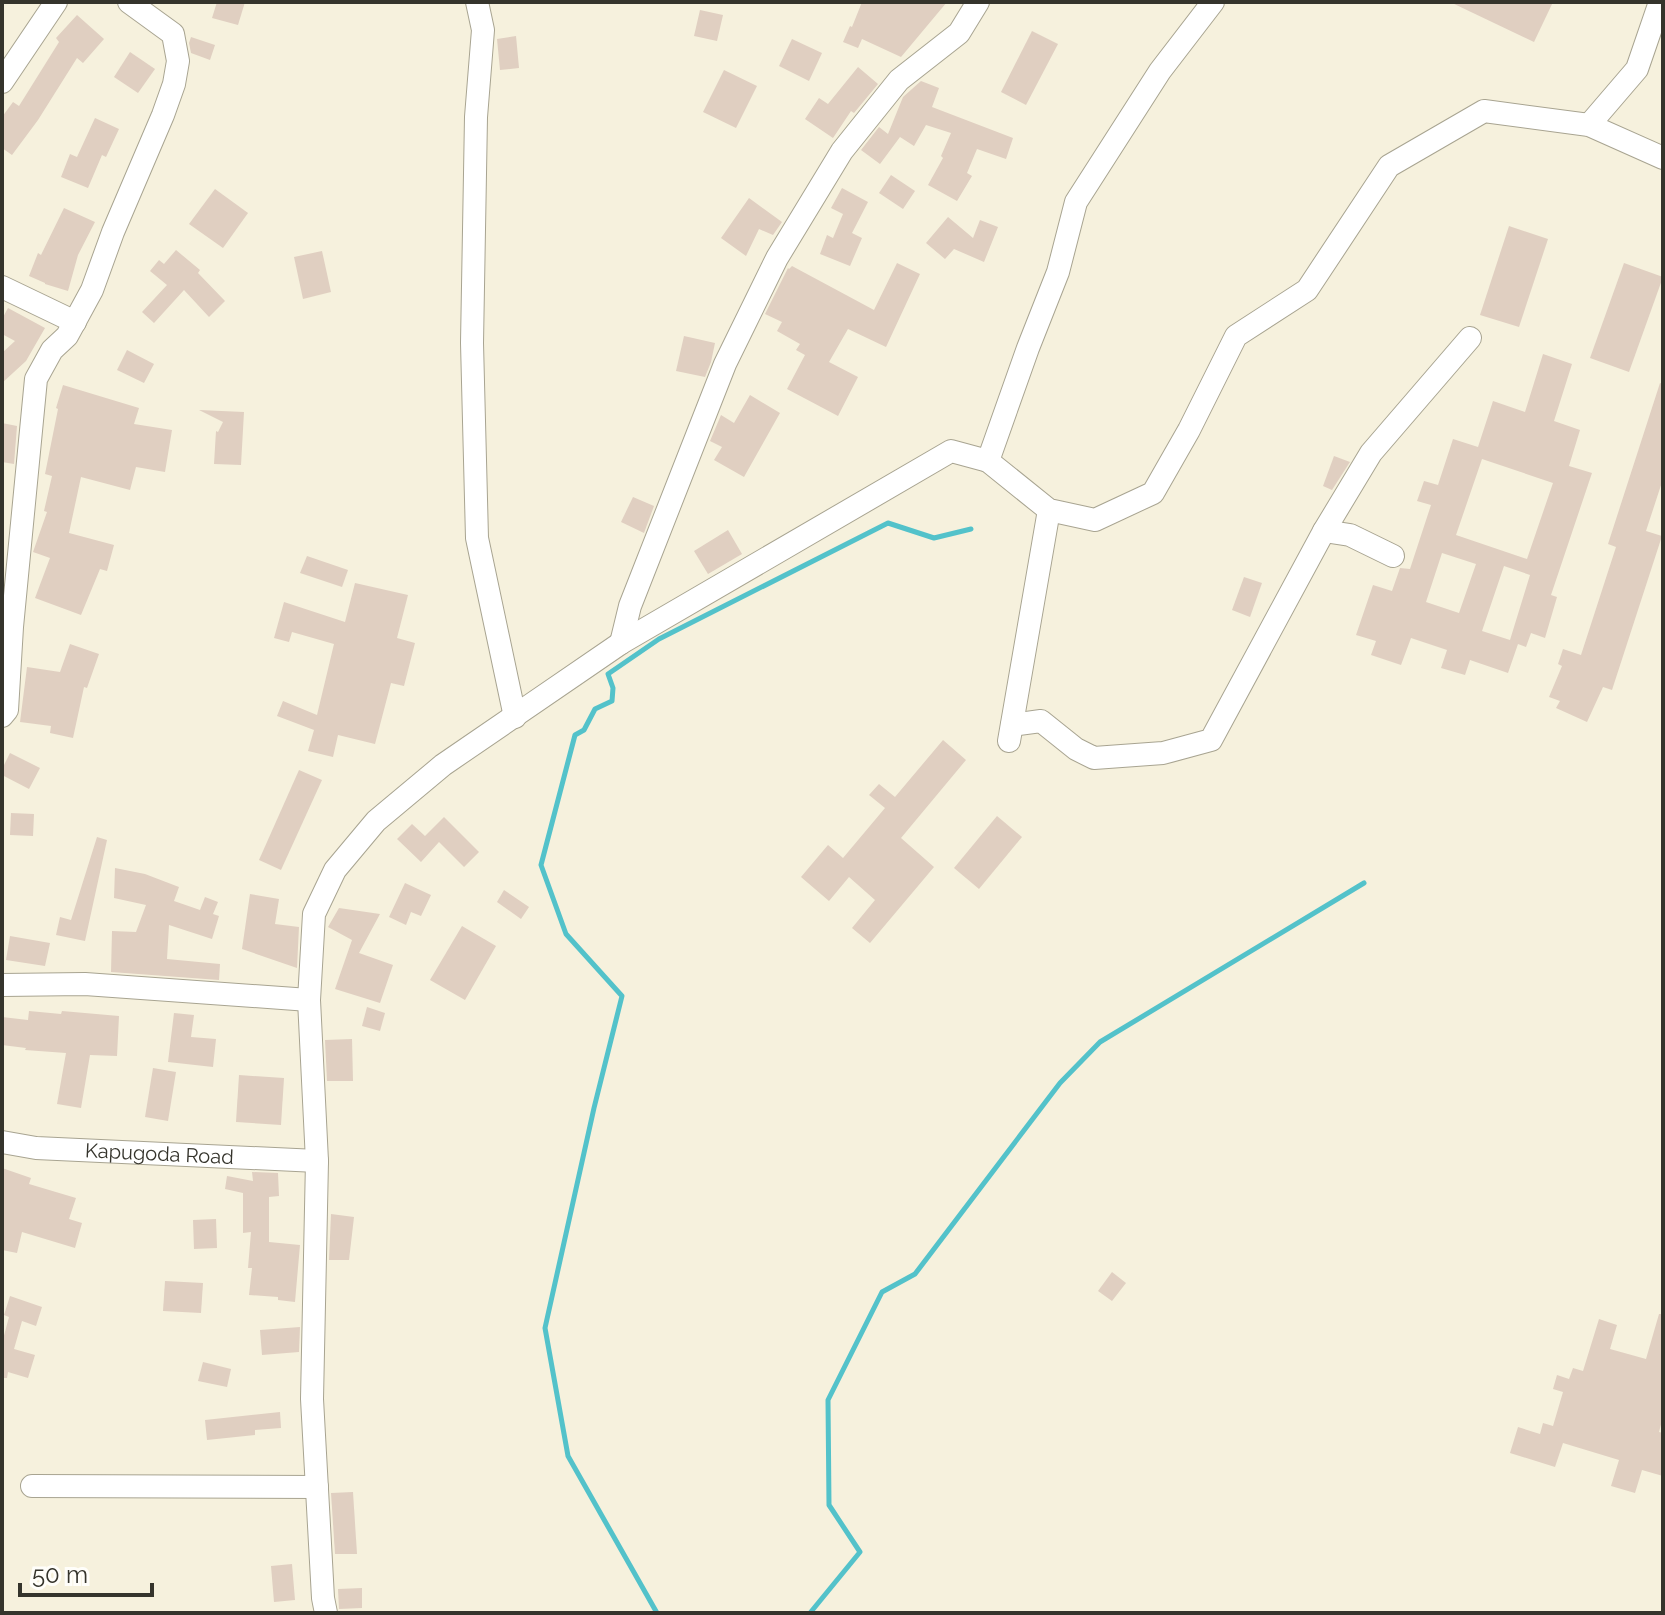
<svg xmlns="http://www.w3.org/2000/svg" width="1665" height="1615" font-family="Raleway,sans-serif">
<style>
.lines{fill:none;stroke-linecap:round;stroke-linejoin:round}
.stream{stroke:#53c2ca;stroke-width:5}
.building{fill:#e0cfc1;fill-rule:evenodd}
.minor-casing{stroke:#a8a491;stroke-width:24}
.minor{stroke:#fff;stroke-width:22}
.labels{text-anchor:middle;stroke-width:8;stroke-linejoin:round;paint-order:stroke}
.street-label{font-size:20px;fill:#35342c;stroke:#fffefa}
</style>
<rect width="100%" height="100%" fill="#f6f1dd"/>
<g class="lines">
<g class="stream">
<path d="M 657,1613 L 568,1456 L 545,1328 L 594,1108 L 622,996 L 566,934 L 541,865 L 575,735 L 584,730 L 595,709 L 612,701 L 613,688 L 608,674 L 659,639 L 888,523 L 934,538 L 971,529"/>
<path d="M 810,1613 L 860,1552 L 829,1505 L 828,1400 L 882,1292 L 915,1274 L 1060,1083 L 1100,1042 L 1364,883"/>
</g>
</g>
<g class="building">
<path d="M 217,2 L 245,2 L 238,25 L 212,18 Z"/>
<path d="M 862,2 L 947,2 L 901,57 L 862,39 L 858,48 L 843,42 L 850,26 L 852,27 Z"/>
<path d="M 1450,2 L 1553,2 L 1534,42 Z"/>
<path d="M 700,10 L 723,15 L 717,41 L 694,36 Z"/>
<path d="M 77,15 L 104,39 L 83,63 L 77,58 L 38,120 L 12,155 L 2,148 L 2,117 L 13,102 L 19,106 L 59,42 L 56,38 Z"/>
<path d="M 1032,31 L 1058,44 L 1026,105 L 1001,92 Z"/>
<path d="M 516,36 L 519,68 L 500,70 L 497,39 Z"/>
<path d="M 191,37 L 215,45 L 210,60 L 191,53 L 189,43 Z"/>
<path d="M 792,39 L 822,53 L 809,81 L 779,66 Z"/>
<path d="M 130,52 L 155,69 L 138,93 L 114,77 Z"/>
<path d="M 858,67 L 878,84 L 854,113 L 851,111 L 833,138 L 805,119 L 819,98 L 828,104 Z"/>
<path d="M 724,70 L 757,86 L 736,128 L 703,112 Z"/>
<path d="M 921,81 L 939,88 L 932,107 L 1013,138 L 1006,159 L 977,149 L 967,173 L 972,176 L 957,201 L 928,185 L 943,158 L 941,156 L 951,133 L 926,125 L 914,146 L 900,137 L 880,164 L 861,150 L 879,127 L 888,134 L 903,97 Z"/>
<path d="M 95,118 L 119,129 L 106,157 L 102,155 L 88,188 L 61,177 L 70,154 L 77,157 Z"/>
<path d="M 891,175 L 915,191 L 903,209 L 879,193 Z"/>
<path d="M 842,188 L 868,202 L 852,233 L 862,238 L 850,266 L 820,254 L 827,235 L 833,238 L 843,214 L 831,208 Z"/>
<path d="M 215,189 L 248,213 L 223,248 L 189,224 Z"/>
<path d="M 749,198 L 782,222 L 773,235 L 759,229 L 746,256 L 721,238 Z"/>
<path d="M 64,208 L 95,222 L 78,255 L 68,291 L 45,284 L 45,283 L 29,276 L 38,253 L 41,255 Z"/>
<path d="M 948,217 L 973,238 L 980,220 L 998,227 L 984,262 L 954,249 L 945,259 L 926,243 Z"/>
<path d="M 1509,226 L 1548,239 L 1519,327 L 1480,315 Z"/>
<path d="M 176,250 L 200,270 L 198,273 L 225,301 L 209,317 L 184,290 L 154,323 L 142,312 L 167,285 L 150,271 L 159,260 L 164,264 Z"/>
<path d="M 322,251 L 331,292 L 303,299 L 294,257 Z"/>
<path d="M 897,263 L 920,274 L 886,347 L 848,329 L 829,362 L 858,377 L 838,416 L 787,389 L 805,355 L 796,350 L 800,344 L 777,331 L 782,322 L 765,314 L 788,268 L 789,269 L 792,266 L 874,310 Z"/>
<path d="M 1624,263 L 1663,277 L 1629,372 L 1590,358 Z"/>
<path d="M 8,308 L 45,328 L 26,361 L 2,383 L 2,353 L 15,341 L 2,334 L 2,319 Z"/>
<path d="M 684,336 L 715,343 L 711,362 L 705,377 L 676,371 Z"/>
<path d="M 127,350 L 154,364 L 144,383 L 117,370 Z"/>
<path d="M 1543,354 L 1572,364 L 1554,421 L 1580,430 L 1569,466 L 1592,473 L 1551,595 L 1557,597 L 1545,638 L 1531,633 L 1526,647 L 1518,644 L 1508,673 L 1470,660 L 1465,675 L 1441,668 L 1447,650 L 1411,638 L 1401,665 L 1371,655 L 1376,641 L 1356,635 L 1373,585 L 1392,591 L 1400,568 L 1410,569 L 1431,505 L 1417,501 L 1424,481 L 1438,485 L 1453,439 L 1478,447 L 1493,401 L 1525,412 ZM 1482,459 L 1553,483 L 1527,559 L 1456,535 ZM 1442,553 L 1476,564 L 1459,613 L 1426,602 ZM 1504,566 L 1530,575 L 1510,640 L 1482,631 Z"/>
<path d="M 1660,383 L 1663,384 L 1663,479 L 1646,531 L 1662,536 L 1612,690 L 1603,687 L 1587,722 L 1556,708 L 1560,701 L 1549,697 L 1562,666 L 1558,664 L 1563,649 L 1581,655 L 1616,547 L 1608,544 Z"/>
<path d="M 63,385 L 139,408 L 134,424 L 172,430 L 165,472 L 136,467 L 130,490 L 81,477 L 69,533 L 114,545 L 107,571 L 100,569 L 81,615 L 35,598 L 50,558 L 33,552 L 47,512 L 44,511 L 52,476 L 45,474 L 58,409 L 56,408 Z"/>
<path d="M 750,395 L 780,413 L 744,477 L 714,460 L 722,447 L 710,441 L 721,415 L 734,423 Z"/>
<path d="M 199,410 L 244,412 L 241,465 L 214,464 L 216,431 L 218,432 L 223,422 Z"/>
<path d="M 2,423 L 17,426 L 14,464 L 2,462 Z"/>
<path d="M 1334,456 L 1350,462 L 1332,490 L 1323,486 Z"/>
<path d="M 633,497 L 654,506 L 644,533 L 621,522 Z"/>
<path d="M 728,530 L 742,554 L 708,574 L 694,551 Z"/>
<path d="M 307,556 L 348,570 L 342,587 L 300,573 Z"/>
<path d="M 1244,577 L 1262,583 L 1250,617 L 1232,610 Z"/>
<path d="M 355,583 L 408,595 L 397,638 L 415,643 L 404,686 L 391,683 L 375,744 L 338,735 L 333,757 L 308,751 L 314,730 L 277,716 L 283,701 L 317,715 L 334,644 L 292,632 L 289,642 L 274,638 L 284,602 L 345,622 Z"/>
<path d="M 70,644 L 99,654 L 87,688 L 84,687 L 73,738 L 50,733 L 51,726 L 20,722 L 27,667 L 60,672 Z"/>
<path d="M 943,740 L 966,760 L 901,838 L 934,867 L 870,943 L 852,928 L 875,900 L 849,877 L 829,901 L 801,877 L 828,845 L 843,858 L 885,808 L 869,795 L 879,784 L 895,797 Z"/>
<path d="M 10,753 L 40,768 L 29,789 L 2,775 L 2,769 Z"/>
<path d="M 299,770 L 322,780 L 281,870 L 259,860 Z"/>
<path d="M 11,813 L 34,814 L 33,836 L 10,835 Z"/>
<path d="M 997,816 L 1022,837 L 979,889 L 954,868 Z"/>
<path d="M 444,817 L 479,852 L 464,867 L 439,842 L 421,862 L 397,839 L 412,824 L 425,836 Z"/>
<path d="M 97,837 L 107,840 L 85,941 L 56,935 L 60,917 L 71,920 Z"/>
<path d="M 115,868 L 145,874 L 179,887 L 174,901 L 200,910 L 205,897 L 218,902 L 213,914 L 219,916 L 212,939 L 169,925 L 167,959 L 220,964 L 219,980 L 111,972 L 112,931 L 136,932 L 146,905 L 114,898 Z"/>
<path d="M 405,883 L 431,895 L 421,916 L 411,912 L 406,925 L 389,917 Z"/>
<path d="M 504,890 L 529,907 L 521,919 L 497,902 Z"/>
<path d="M 250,894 L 279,899 L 275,924 L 299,927 L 297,968 L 242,949 Z"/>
<path d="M 339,908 L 380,914 L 359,953 L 393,965 L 380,1003 L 335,989 L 352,940 L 328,927 Z"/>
<path d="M 462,926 L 496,946 L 465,1000 L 430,980 Z"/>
<path d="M 10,936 L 50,943 L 45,966 L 6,960 Z"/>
<path d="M 367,1007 L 385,1013 L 380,1031 L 362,1026 Z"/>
<path d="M 29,1011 L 61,1014 L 62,1011 L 119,1016 L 117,1056 L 90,1055 L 81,1108 L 57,1104 L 66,1053 L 25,1050 L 26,1048 L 2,1045 L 2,1017 L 28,1020 Z"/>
<path d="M 174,1013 L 194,1015 L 191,1037 L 216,1039 L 213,1067 L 168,1062 Z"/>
<path d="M 352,1039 L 353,1081 L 327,1081 L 325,1040 Z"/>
<path d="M 153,1068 L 176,1072 L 168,1121 L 145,1117 Z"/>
<path d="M 239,1075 L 284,1078 L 281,1125 L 236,1122 Z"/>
<path d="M 2,1168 L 31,1178 L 29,1184 L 76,1198 L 69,1219 L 82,1223 L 75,1248 L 22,1232 L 17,1253 L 2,1250 Z"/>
<path d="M 252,1172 L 278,1173 L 279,1196 L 269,1197 L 269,1242 L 300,1245 L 295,1302 L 278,1300 L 278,1297 L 249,1295 L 252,1268 L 248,1268 L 251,1232 L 243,1233 L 243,1193 L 225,1189 L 227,1176 L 253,1181 Z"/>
<path d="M 331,1214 L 354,1217 L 349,1260 L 329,1260 Z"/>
<path d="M 216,1219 L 217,1248 L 194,1249 L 193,1220 Z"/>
<path d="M 1112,1272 L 1126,1283 L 1112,1301 L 1098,1291 Z"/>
<path d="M 165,1281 L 203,1283 L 201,1313 L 163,1311 Z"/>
<path d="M 10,1296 L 42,1307 L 36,1326 L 22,1321 L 14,1349 L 35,1355 L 28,1378 L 8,1372 L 7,1378 L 2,1378 L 2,1343 L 9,1317 L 4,1315 Z"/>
<path d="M 1659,1314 L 1663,1314 L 1663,1417 L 1659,1432 L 1663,1433 L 1663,1476 L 1642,1470 L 1635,1493 L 1611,1486 L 1619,1460 L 1563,1443 L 1555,1467 L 1510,1453 L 1518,1427 L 1540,1434 L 1543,1423 L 1553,1426 L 1563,1392 L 1553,1389 L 1557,1375 L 1569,1379 L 1573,1368 L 1583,1371 L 1599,1319 L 1617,1325 L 1610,1349 L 1646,1359 Z"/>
<path d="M 300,1327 L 299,1352 L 262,1355 L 260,1330 Z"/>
<path d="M 203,1362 L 231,1369 L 227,1387 L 198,1381 Z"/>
<path d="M 280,1412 L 281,1428 L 255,1430 L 255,1435 L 207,1440 L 205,1420 Z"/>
<path d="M 353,1492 L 357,1554 L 335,1554 L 331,1493 Z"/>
<path d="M 292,1564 L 295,1600 L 274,1602 L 271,1566 Z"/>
<path d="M 362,1588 L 362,1608 L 339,1609 L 338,1589 Z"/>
</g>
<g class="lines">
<g class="minor-casing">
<g id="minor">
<path d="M 477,2 L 483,30 L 476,117 L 472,343 L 477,538 L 515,717"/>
<path d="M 2,82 L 56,2"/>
<path d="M 1589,125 L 1637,69 L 1660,2"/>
<path d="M 2,287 L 75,322"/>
<path d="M 988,461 L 1028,348 L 1058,272 L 1076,202 L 1160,71 L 1213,2"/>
<path d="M 1324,531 L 1350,535 L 1393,556"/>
<path d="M 621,643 L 630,606 L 725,364 L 777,258 L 842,151 L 899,80 L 959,33 L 978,2"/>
<path d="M 2,716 L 7,710 L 12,627 L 36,379 L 52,350 L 67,336 L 92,290 L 113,232 L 163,115 L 174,84 L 178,61 L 173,34 L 129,2"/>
<path d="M 1012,725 L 1041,721 L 1076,749 L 1094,758 L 1163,753 L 1211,740 L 1324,531 L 1371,453 L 1470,338"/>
<path d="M 1009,741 L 1049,510"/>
<path d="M 2,985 L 85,984 L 309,1000"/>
<path id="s1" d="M 2,1142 L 36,1148 L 317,1161"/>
<path d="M 32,1486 L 317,1487"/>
<path d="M 326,1613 L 323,1598 L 312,1399 L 317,1161 L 309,1000 L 314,914 L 335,870 L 376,821 L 443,765 L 621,643 L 951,451 L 988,461 L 1049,510 L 1095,520 L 1153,493 L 1189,430 L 1236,336 L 1307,290 L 1389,166 L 1484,111 L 1589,125 L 1663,158"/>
</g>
</g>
<use href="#minor" class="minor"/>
</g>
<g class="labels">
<g class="street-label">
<text dy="7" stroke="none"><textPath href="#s1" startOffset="158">Kapugoda Road</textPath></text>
</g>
</g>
<rect width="1665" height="1615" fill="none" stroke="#35342c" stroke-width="8"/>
<path d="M20 1583v12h132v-12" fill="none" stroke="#35342c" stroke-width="4"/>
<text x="32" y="1583" font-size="24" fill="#35342c" stroke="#fffefa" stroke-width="6" paint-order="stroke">50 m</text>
</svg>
